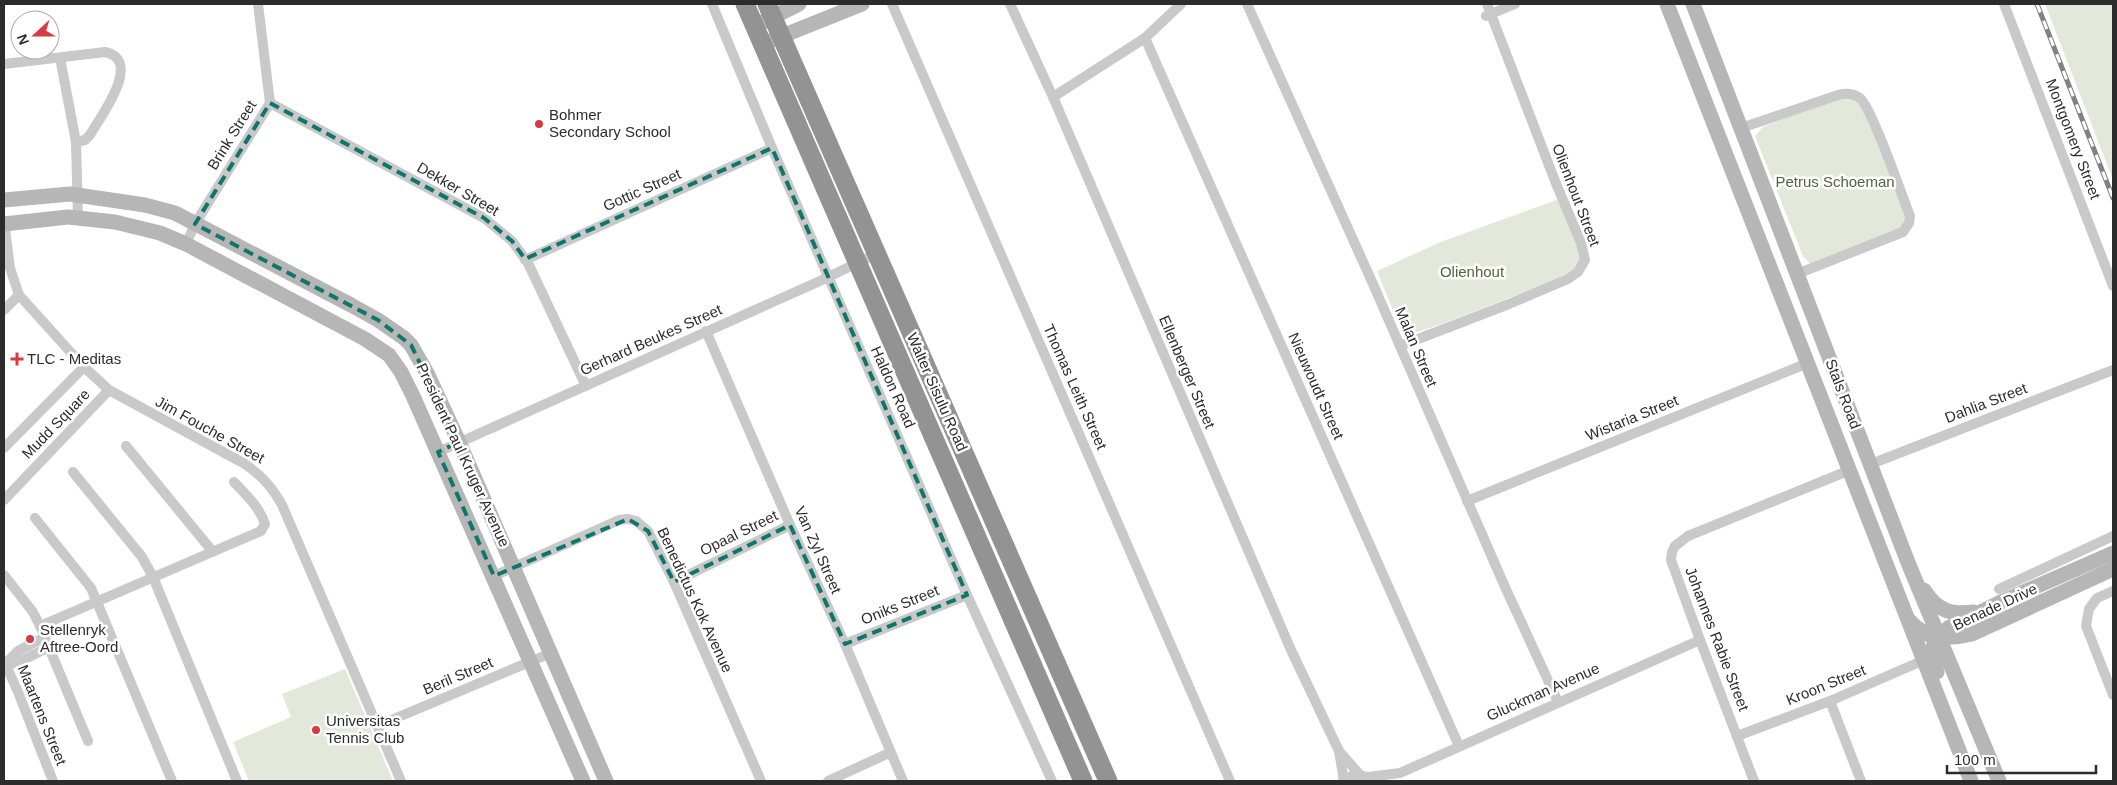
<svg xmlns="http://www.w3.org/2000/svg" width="2117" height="785" font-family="Helvetica,sans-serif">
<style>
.green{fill:#e2e9da}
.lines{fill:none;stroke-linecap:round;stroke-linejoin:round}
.street{stroke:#c9c9c9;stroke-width:10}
.secondary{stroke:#b6b6b6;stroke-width:15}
.highway{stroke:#939393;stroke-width:19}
.rail-casing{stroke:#818181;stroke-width:5}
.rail{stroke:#fff;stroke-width:3;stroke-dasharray:9;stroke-linecap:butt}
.marked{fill:none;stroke:#0f766e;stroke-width:4;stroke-dasharray:10 6;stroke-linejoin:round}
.poi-dot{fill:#d73a41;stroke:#fff;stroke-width:2}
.labels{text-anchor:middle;stroke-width:5;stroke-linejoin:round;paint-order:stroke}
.poi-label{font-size:15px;fill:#2c2c2c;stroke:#fff;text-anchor:start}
.street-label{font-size:15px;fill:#2c2c2c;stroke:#fff}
.park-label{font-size:15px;fill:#4e643d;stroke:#fff}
</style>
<rect width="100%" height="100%" fill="#fff"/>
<g class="green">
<path d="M 2045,4 L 2113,4 L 2113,180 Z"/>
<path d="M 1837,97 L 1861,97 L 1907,208 L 1904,229 L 1810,264 L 1803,256 L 1755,136 L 1763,127 Z"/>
<path d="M 1559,199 L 1582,252 L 1581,265 L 1574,273 L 1436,326 L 1410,334 L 1401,330 L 1377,271 L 1443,241 Z"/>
<path d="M 345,669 L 393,781 L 249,781 L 233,742 L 291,717 L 282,694 Z"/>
</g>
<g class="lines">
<g class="street">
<path d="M 712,4 L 772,148 L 967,595 L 1052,781"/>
<path d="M 892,4 L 1230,781"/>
<path d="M 1010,4 L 1053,97 L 1291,650 L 1339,751 L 1344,781"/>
<path d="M 1247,4 L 1373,284 L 1505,587 L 1558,702"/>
<path d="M 2004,4 L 2113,286"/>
<path d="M 1486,16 L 1515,4"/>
<path d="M 1145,38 L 1459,746"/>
<path d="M 60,58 L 76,142 L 78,218"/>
<path d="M 4,64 L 105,52 C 144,60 100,117 90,135 L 85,140 L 76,142"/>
<path d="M 1053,97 L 1145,38 L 1181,4"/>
<path d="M 270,103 L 484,218 L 512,241 L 528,263 L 586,386"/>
<path d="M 1741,128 L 1838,95 C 1845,93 1853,93 1860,98 C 1872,108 1902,196 1910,216 L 1909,223 L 1903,232 L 1797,274"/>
<path d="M 4,221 L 10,268 L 19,295 L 84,367 L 109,390 L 245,464 C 262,476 272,487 282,505 L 401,781"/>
<path d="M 186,244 L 195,224 L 270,103 L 258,4"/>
<path d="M 525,260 L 772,148"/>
<path d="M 4,310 L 19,295"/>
<path d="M 706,331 L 790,525 L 845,644 L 903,781"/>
<path d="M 1400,346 L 1509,304 L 1568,279 L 1578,272 L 1585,260 L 1581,243 L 1555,181 L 1487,4"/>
<path d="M 126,446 L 213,552"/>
<path d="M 4,448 L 84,367"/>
<path d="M 438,452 L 822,280 L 876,254"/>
<path d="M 1871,464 L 2113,370"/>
<path d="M 73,472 L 142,557 L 153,577 L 237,781"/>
<path d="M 4,500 L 109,390"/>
<path d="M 1467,501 L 1808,363"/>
<path d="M 35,518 L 91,588 L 172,781"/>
<path d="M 4,575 L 33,612 L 40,626 L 88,741"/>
<path d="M 494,576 L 619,520 L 628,519 L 636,521 L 648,531 L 674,582 L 761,781"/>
<path d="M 674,582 L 790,525"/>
<path d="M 1999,589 L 2113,536"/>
<path d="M 2113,591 L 2097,598 L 2089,609 L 2086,626 L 2113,695"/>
<path d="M 40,626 L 261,531 L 265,524 C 259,506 246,495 234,482"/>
<path d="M 845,644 L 967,595"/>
<path d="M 4,661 L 18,692 L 53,781"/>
<path d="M 5,664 L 18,651 L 45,637"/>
<path d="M 4,665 L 19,662 L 49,647"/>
<path d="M 1830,701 L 1861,781"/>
<path d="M 377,726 L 551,653"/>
<path d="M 1737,736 L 1830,701 L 1924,660"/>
<path d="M 1339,751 L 1360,775"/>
<path d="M 1368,777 L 1400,773 L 1700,640"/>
<path d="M 828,781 L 889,753"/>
<path d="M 1343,781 C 1353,773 1362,773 1372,781"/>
<path d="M 1754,781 L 1700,640 L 1671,560 L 1672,552 L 1675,546 L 1688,536 L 1850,470"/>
</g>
<g class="secondary">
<path d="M 1667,4 L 1971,781"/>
<path d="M 1693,4 L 1909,565 L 1999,781"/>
<path d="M 755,26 L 799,4"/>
<path d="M 762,44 L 862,4"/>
<path d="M 4,200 L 70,194 L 145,205 L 175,213 L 351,305 L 378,320 L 404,338 L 411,345 L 427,373 L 459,442 L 606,781"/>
<path d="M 4,224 L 68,217 L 115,222 L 160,233 L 186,244 L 365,339 L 389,355 L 401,372 L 413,396 L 583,781"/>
<path d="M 1924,590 C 1937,611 1951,615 1974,612"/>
<path d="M 1910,621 C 1926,641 1950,639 1972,634 L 2113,569"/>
<path d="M 1937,672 L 1932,654 L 1934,643 L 1948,628 L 2003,601 L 2113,553"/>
</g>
<g class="highway">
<path d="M 745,4 L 1083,781"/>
<path d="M 767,4 L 1108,781"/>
</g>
<g class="rail-casing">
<path id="rail" d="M 2037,4 L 2113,198"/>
</g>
<use href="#rail" class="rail"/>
</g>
<path class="marked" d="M 270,103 L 484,218 L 512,241 L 525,259 L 772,148 L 967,595 L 845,644 L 790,525 L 674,582 L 648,531 L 628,519 L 494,576 L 438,452 L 459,442 L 411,345 L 378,320 L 195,224 Z"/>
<g class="poi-dot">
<circle cx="539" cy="124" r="5"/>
<path d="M14.5 351.5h5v5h5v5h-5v5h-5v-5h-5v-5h5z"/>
<circle cx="30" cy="639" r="5"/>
<circle cx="316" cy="730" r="5"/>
</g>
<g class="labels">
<g class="poi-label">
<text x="549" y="120">Bohmer<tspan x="549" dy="17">Secondary School</tspan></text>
<text x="27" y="364">TLC - Meditas</text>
<text x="40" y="635">Stellenryk<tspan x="40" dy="17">Aftree-Oord</tspan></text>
<text x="326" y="726">Universitas<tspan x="326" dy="17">Tennis Club</tspan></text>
</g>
<g class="street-label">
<text transform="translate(232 135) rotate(-58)" y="5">Brink Street</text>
<text transform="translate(2073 139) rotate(69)" y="5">Montgomery Street</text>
<text transform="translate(458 189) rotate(30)" y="5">Dekker Street</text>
<text transform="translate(642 190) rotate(-24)" y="5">Gottic Street</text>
<text transform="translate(1576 195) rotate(69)" y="5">Olienhout Street</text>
<text transform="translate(651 340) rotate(-24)" y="5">Gerhard Beukes Street</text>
<text transform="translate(1416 347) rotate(67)" y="5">Malan Street</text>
<text transform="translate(1187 372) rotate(67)" y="5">Ellenberger Street</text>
<text transform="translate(1316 386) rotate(66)" y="5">Nieuwoudt Street</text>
<text transform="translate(893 387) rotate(66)" y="5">Haldon Road</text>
<text transform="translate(1075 387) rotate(66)" y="5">Thomas Leith Street</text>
<text transform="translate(937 392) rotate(66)" y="5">Walter Sisulu Road</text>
<text transform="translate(1843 394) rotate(69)" y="5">Stals Road</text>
<text transform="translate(1986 403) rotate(-21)" y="5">Dahlia Street</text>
<text transform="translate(1632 418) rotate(-22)" y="5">Wistaria Street</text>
<text transform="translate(56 424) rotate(-46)" y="5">Mudd Square</text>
<text transform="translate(210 430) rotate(29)" y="5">Jim Fouche Street</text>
<text transform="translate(463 455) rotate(65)" y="5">President Paul Kruger Avenue</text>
<text transform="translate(739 533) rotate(-26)" y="5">Opaal Street</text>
<text transform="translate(818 550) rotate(66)" y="5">Van Zyl Street</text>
<text transform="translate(695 600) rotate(65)" y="5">Benedictus Kok Avenue</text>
<text transform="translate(900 605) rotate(-22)" y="5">Oniks Street</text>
<text transform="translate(1995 607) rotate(-25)" y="5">Benade Drive</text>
<text transform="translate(1717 639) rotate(69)" y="5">Johannes Rabie Street</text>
<text transform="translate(458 676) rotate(-23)" y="5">Beril Street</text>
<text transform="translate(1826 685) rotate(-22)" y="5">Kroon Street</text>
<text transform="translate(1543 692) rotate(-24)" y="5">Gluckman Avenue</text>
<text transform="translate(42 715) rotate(68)" y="5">Maartens Street</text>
</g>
<g class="park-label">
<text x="1835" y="187">Petrus Schoeman</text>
<text x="1472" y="277">Olienhout</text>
</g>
</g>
<rect width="2117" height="785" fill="none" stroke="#2c2c2c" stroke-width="10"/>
<g transform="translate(35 35) rotate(249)"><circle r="24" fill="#ffffff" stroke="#ababab"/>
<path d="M0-4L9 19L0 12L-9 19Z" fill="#d73a41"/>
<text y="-8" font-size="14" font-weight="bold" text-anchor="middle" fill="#2c2c2c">N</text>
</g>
<path d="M1947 765v8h149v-8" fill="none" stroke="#2c2c2c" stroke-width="2.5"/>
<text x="1954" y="765" font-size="15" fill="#2c2c2c" stroke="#ffffff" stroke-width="4" paint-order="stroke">100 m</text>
</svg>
